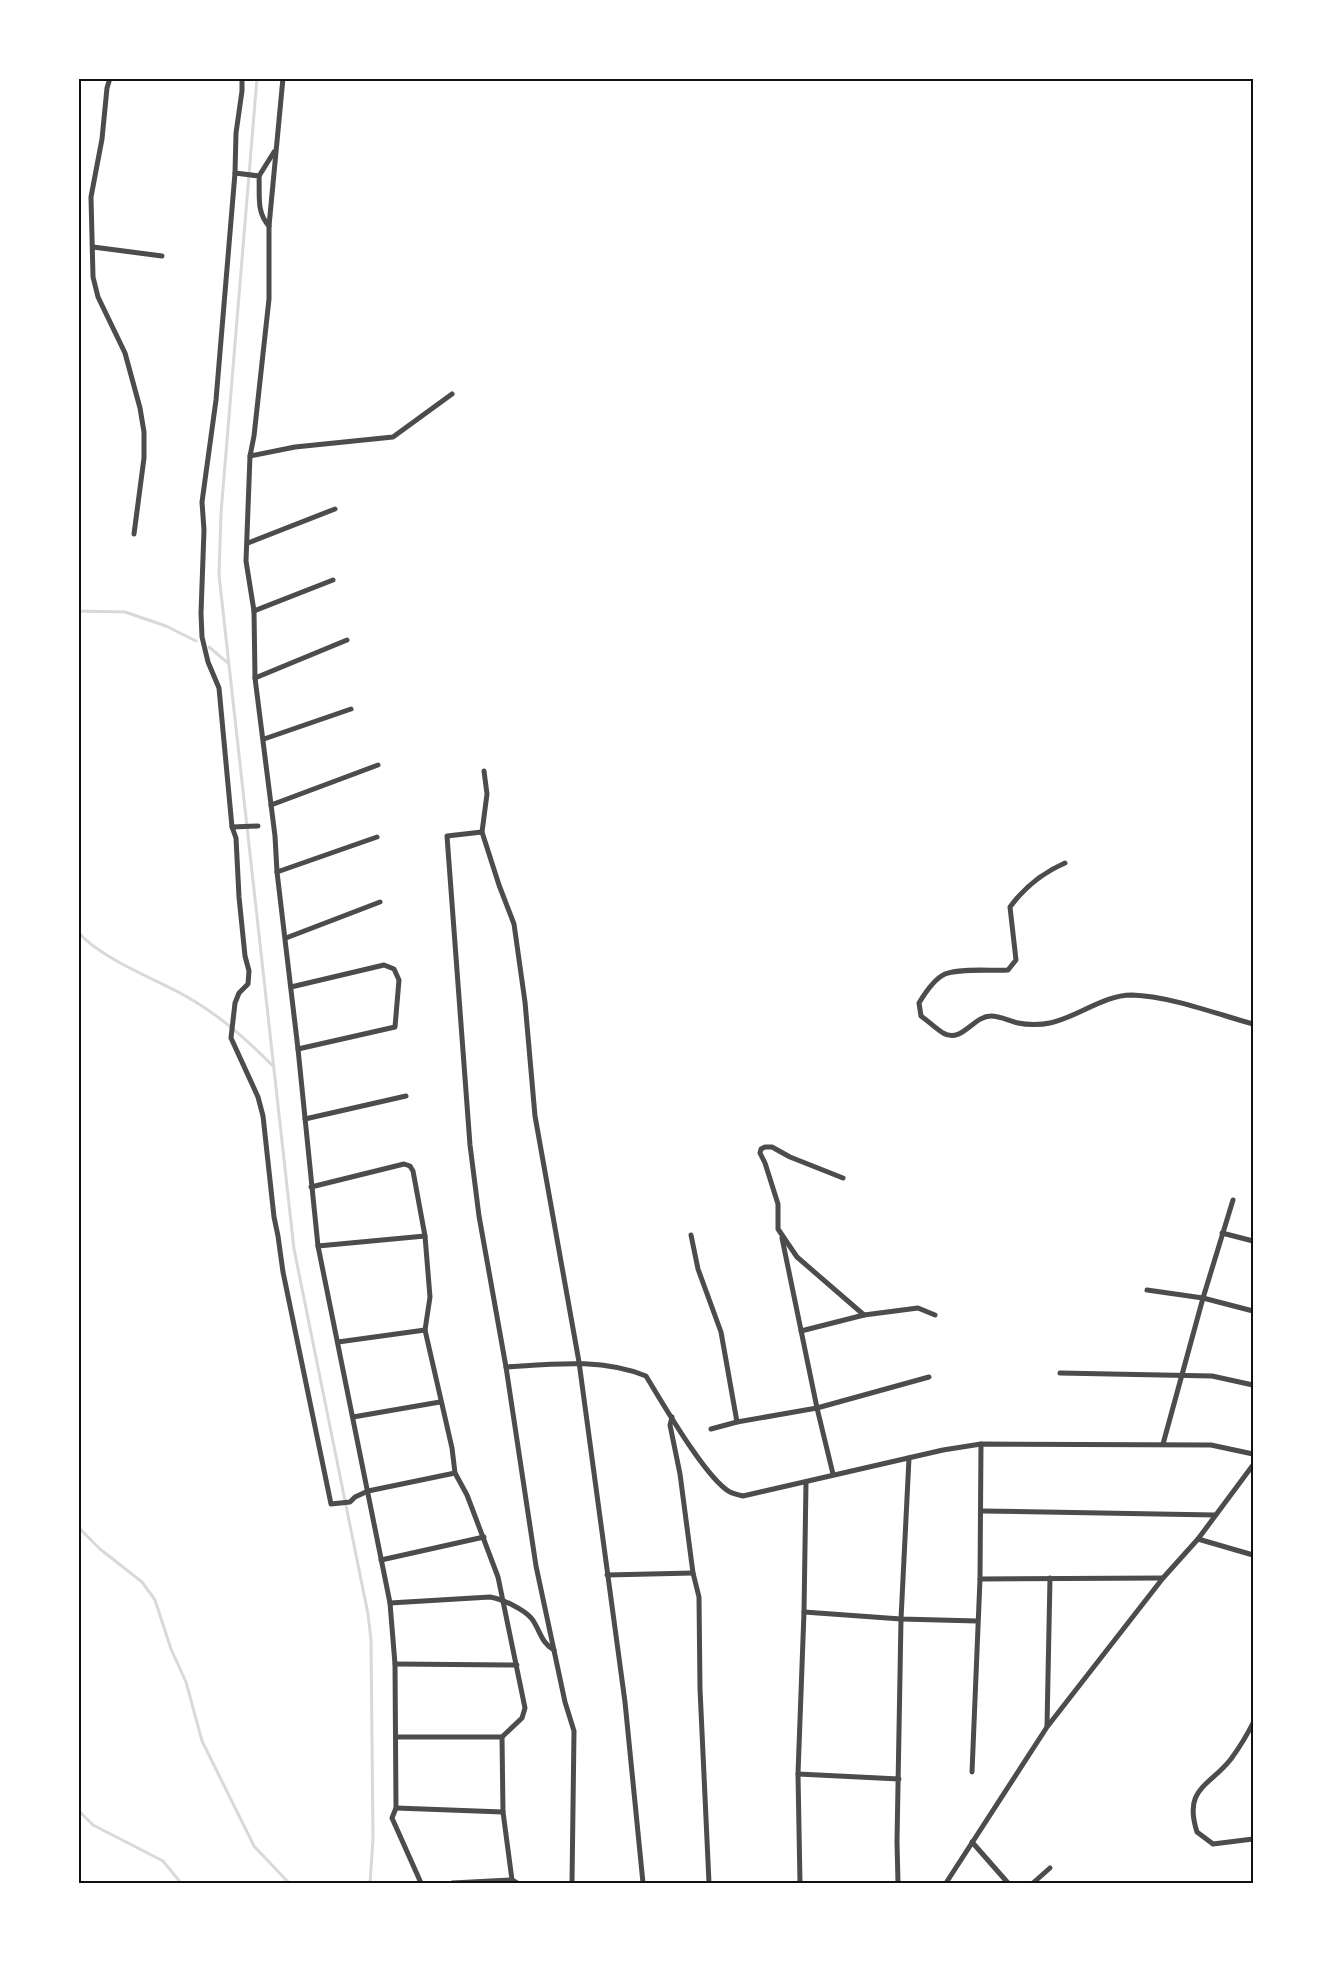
<svg xmlns="http://www.w3.org/2000/svg" width="1331" height="1961" font-family="Roboto,sans-serif">
<style>
.lines{fill:none;stroke-linecap:round;stroke-linejoin:round}
.stream{stroke:#d9d9d9;stroke-width:3}
.minor{stroke:#4c4c4c;stroke-width:5}
.neatline{fill:none;stroke:#111;stroke-width:2}
</style>
<rect width="100%" height="100%" fill="#fff"/>
<g class="lines">
<g class="stream">
<path d="M 257,78 L 221,513 L 219,575 L 294,1249 L 368,1614 L 371,1640 L 373,1839 L 370,1883"/>
<path d="M 78,611 L 125,612 L 166,626 L 196,641"/>
<path d="M 209,647 L 228,663"/>
<path d="M 78,932 C 99,957 152,978 182,994 C 217,1013 245,1038 273,1066"/>
<path d="M 78,1527 L 100,1549 L 142,1582 L 155,1600 L 171,1649 L 186,1682 L 202,1741 L 254,1846 L 289,1883"/>
<path d="M 78,1810 L 93,1825 L 163,1861 L 181,1883"/>
</g>
<g class="minor">
<path d="M 110,78 L 107,88 L 102,139 L 91,197 L 93,277 L 98,297 L 125,353 L 140,408 L 144,432 L 144,458 L 134,534"/>
<path d="M 242,78 L 242,91 L 236,133 L 235,173 L 216,400 L 202,502 L 204,530 L 201,613 L 202,637 L 208,662 L 219,688 L 232,827 L 236,838 L 239,897 L 245,956 L 249,971 L 248,984 L 239,993 L 235,1003 L 231,1038 L 258,1097 L 263,1116 L 274,1217 L 278,1236 L 283,1272 L 331,1504 L 350,1502 L 355,1497 L 368,1491 L 455,1473"/>
<path d="M 283,78 L 269,226 L 269,299 L 254,436 L 250,456 L 246,561 L 254,611 L 255,678 L 275,836 L 277,872 L 298,1049 L 318,1246 L 390,1603 L 395,1664 L 396,1808 L 392,1818 L 421,1883"/>
<path d="M 235,173 L 259,176 C 260,195 256,212 269,226"/>
<path d="M 259,176 L 274,152"/>
<path d="M 93,247 L 162,256"/>
<path d="M 250,456 L 295,447 L 393,437 L 452,394"/>
<path d="M 248,543 L 335,509"/>
<path d="M 254,611 L 333,580"/>
<path d="M 255,678 L 347,640"/>
<path d="M 264,739 L 351,709"/>
<path d="M 484,771 L 487,794 L 482,832 L 499,885 L 514,924 L 525,1002 L 535,1116 L 579,1362 L 625,1702 L 643,1883"/>
<path d="M 271,805 L 378,765"/>
<path d="M 232,827 L 258,826"/>
<path d="M 482,832 L 447,836 L 470,1145 L 479,1216 L 506,1367 L 536,1566 L 565,1702 L 574,1731 L 572,1883"/>
<path d="M 1065,863 C 1042,873 1024,888 1010,907 L 1016,960 L 1008,970 C 991,971 960,968 945,974 C 934,979 925,993 919,1003 L 921,1016 C 928,1021 935,1028 943,1033 C 962,1044 973,1016 991,1016 C 1000,1016 1009,1021 1018,1023 C 1027,1025 1041,1025 1050,1023 C 1078,1017 1103,995 1132,995 C 1169,996 1217,1014 1253,1024"/>
<path d="M 277,872 L 377,837"/>
<path d="M 286,938 L 380,902"/>
<path d="M 291,987 L 384,965 L 394,969 L 399,980 L 395,1027 L 298,1049"/>
<path d="M 305,1119 L 406,1096"/>
<path d="M 843,1178 L 790,1157 L 772,1147 L 765,1147 L 761,1149 L 760,1153 L 765,1163 L 778,1204 L 778,1229 L 797,1257 L 864,1315 L 918,1308 L 935,1315"/>
<path d="M 311,1187 L 404,1164 L 410,1166 L 413,1171 L 425,1236 L 430,1297 L 425,1330 L 452,1448 L 455,1473 L 467,1495 L 498,1577 L 525,1708 L 522,1718 L 502,1737 L 503,1812 L 512,1880"/>
<path d="M 1222,1233 L 1253,1241"/>
<path d="M 691,1235 L 698,1269 L 721,1332 L 737,1422"/>
<path d="M 782,1238 L 817,1408 L 833,1474"/>
<path d="M 318,1246 L 425,1236"/>
<path d="M 1147,1290 L 1203,1298 L 1253,1311"/>
<path d="M 801,1331 L 864,1315"/>
<path d="M 338,1342 L 425,1330"/>
<path d="M 506,1367 C 553,1364 601,1358 646,1376 C 662,1402 706,1479 730,1492 C 734,1494 739,1495 743,1496 L 943,1450 L 981,1444 L 1211,1445 L 1253,1454"/>
<path d="M 1060,1373 L 1212,1376 L 1253,1385"/>
<path d="M 353,1417 L 440,1402"/>
<path d="M 672,1417 L 670,1425 L 680,1474 L 693,1573 L 699,1597 L 700,1689 L 709,1883"/>
<path d="M 711,1429 L 737,1422 L 817,1408 L 929,1377"/>
<path d="M 1163,1444 L 1203,1298 L 1233,1200"/>
<path d="M 982,1511 L 1215,1515"/>
<path d="M 1198,1539 L 1253,1555"/>
<path d="M 381,1560 L 484,1537"/>
<path d="M 607,1575 L 693,1573"/>
<path d="M 980,1579 L 1163,1578"/>
<path d="M 390,1603 L 490,1597 C 502,1599 524,1609 532,1619 C 540,1630 541,1643 554,1650"/>
<path d="M 804,1612 L 901,1619 L 977,1621"/>
<path d="M 395,1664 L 517,1665"/>
<path d="M 1253,1723 C 1247,1735 1239,1748 1231,1759 C 1209,1787 1183,1788 1197,1832 L 1213,1844 L 1253,1839"/>
<path d="M 1047,1726 L 1050,1578"/>
<path d="M 397,1737 L 502,1737"/>
<path d="M 972,1772 L 980,1579 L 981,1444"/>
<path d="M 798,1774 L 899,1779"/>
<path d="M 396,1808 L 503,1812"/>
<path d="M 972,1842 L 1008,1883"/>
<path d="M 452,1883 L 512,1880 L 517,1883"/>
<path d="M 800,1883 L 798,1774 L 804,1612 L 806,1482"/>
<path d="M 898,1883 L 897,1842 L 901,1619 L 909,1458"/>
<path d="M 946,1883 L 1047,1727 L 1163,1578 L 1198,1539 L 1253,1465"/>
<path d="M 1033,1883 L 1050,1868"/>
</g>
</g>
<rect width="1331" height="1961" fill="none" stroke="#ffffff" stroke-width="159"/>
<rect x="80" y="80" width="1172" height="1802" class="neatline"/>
</svg>
